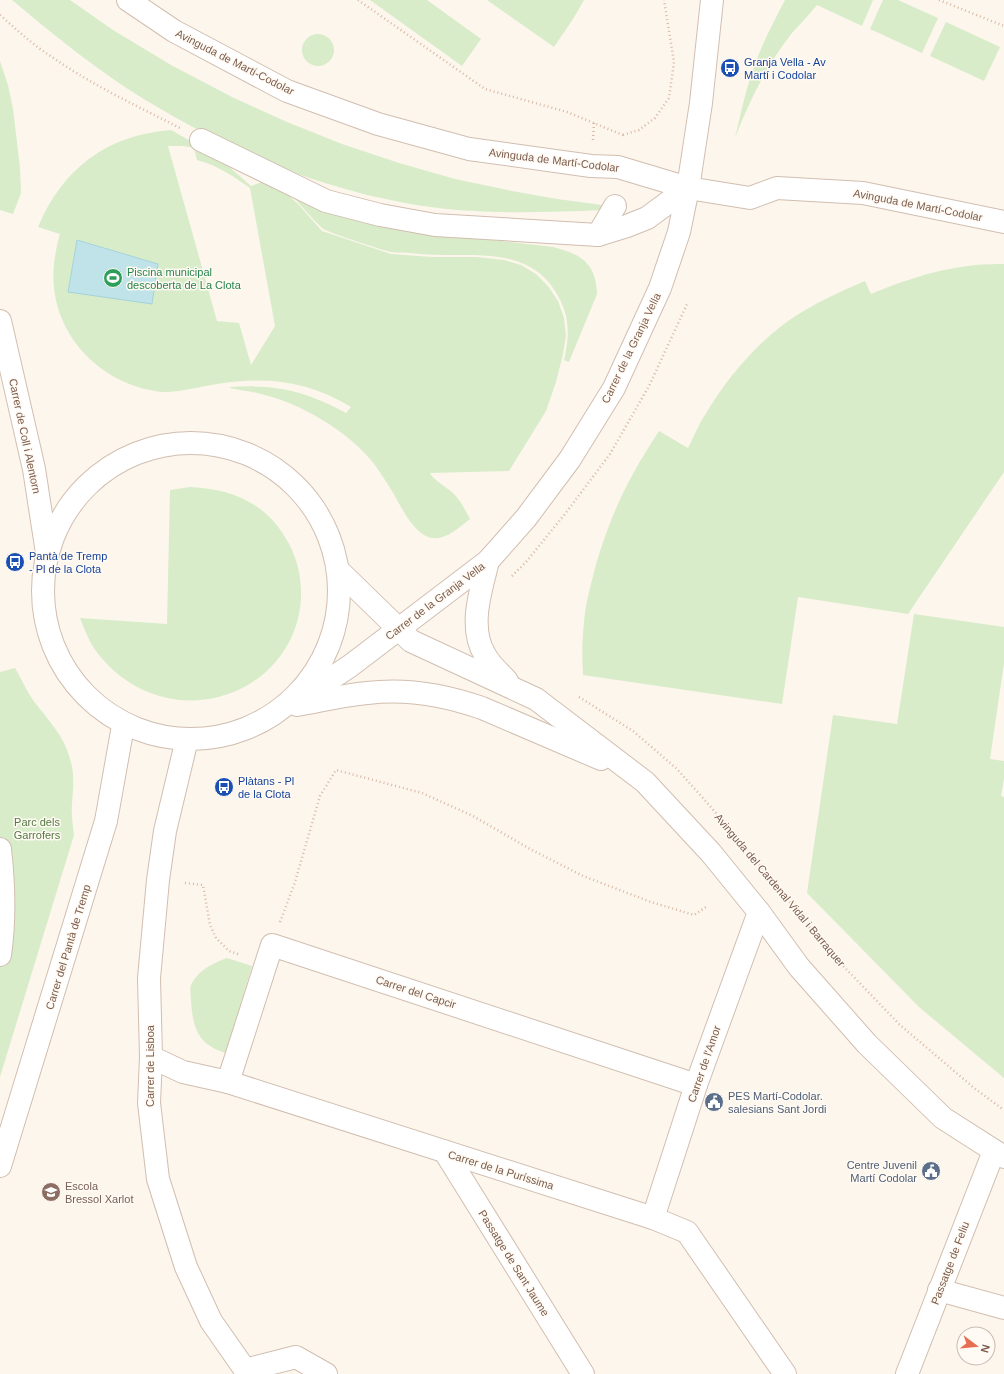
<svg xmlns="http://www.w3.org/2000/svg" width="1004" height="1374" font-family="Arial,sans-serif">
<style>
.green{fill:#d8ecc9;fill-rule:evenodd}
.water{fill:#bfe3e8;stroke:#a5d3da}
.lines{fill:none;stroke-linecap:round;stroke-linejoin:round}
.minor-casing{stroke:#d1beb0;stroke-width:24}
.path{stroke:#d9b8a5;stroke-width:2.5;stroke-dasharray:1 3;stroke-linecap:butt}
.minor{stroke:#fff;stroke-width:22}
.labels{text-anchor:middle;stroke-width:3;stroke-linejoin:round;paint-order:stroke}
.street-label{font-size:11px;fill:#7a5c4d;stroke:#fffaf3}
.transit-label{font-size:11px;fill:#164399;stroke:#fffaf3;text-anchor:start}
.leisure-label{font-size:11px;fill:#27864d;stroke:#fffaf3;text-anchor:start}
.park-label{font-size:11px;fill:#537a41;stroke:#fffaf3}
.service-label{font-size:11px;fill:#4e5e75;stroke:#fffaf3;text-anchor:start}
.education-label{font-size:11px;fill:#785e54;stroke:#fffaf3;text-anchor:start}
</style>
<rect width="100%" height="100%" fill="#fdf6ec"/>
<g class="green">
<path d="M 12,0 L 70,0 L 113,30 L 171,65 L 232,97 L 287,122 L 342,144 L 399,163 L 455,179 L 512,191 L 557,199 L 602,205 L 602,210 C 536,213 469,215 405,203 C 306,185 212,143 128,89 C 87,62 49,31 12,0 Z"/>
<path d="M 370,0 L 427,0 L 481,39 L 462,66 Z"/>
<path d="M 487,0 L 584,0 L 573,19 L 554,47 Z"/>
<path d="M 785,0 L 873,0 L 862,26 L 817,5 C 809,15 800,24 792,33 C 767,65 749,101 735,138 C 741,113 746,88 755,64 C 763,42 774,21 785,0 Z"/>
<path d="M 883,0 L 898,0 L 938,18 L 922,53 L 870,29 Z"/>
<path d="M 946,22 L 1000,47 L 984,81 L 930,56 Z"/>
<circle cx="318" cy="50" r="16"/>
<path d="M 0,61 L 8,85 L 13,109 L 20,168 L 21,193 L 13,214 L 0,210 Z"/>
<path d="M 171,130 L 217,156 L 251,186 L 262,182 L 272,183 L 279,187 L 298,204 L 322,231 L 391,254 L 433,257 L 477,257 L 504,260 L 521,265 L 536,274 L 548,286 L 558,301 L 564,318 L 566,336 L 563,354 L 556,382 L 546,411 L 509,471 L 430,473 C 432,479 448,488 454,494 C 461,501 465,510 470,519 C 457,529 441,545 424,535 C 408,525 397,498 387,483 C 383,477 379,471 375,465 C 349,431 299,402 257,393 C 248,391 239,390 230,388 L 230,387 C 276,384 306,391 346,413 L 351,407 C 309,381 266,376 217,384 C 203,386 176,393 163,392 C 108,387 60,344 54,288 C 52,270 55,251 60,234 L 38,227 C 63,168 107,135 171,130 ZM 168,146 L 183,146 L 194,148 L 197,160 C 217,165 233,176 250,188 L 275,326 L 251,365 L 239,323 L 217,321 Z"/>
<path d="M 291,195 L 423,232 L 553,247 C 581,254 596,263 597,294 L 569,362 L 564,360 C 570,334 570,314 555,291 C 531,252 485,255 445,255 C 433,255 421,254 409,253 C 403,252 396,253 391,252 C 382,250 326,232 322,228 C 311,218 301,205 291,195 Z"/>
<path d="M 1004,264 L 1004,472 L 908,614 L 798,597 L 782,704 L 583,675 C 582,657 582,640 584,623 C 585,605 590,589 594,572 C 609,517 628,478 659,431 L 688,448 C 694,437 698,425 705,415 C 728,376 763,335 802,312 C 822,300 843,290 865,281 L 871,294 C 914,276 957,263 1004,264 Z"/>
<path d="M 190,487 C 230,489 263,501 285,537 C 317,588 300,656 246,686 C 195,714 135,700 99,655 C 90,644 85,631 80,618 L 167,624 L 170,490 Z"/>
<path d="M 914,614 L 1004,627 L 1004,663 L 990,759 L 1004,761 L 1004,779 L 1001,796 L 1004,797 L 1004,1078 L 919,1007 L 807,893 L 833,715 L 897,724 Z"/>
<path d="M 15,668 C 21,678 26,690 33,700 C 47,719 64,735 70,759 C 75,775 73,788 72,804 C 71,814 73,825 74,835 L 0,1077 L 0,672 Z"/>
<path d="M 227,958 L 252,966 L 226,1053 C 198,1045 193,1028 191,1001 C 191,996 189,987 192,983 C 199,970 213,963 227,958 Z"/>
</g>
<path class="water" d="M 77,240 L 158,264 L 152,304 L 68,292 Z"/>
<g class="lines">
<g class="minor-casing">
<g id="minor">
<path d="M 128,0 L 174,31 L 287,91 L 378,124 L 469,149 L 591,166 L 618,167 L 688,188 L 750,198 L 777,188 L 863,193 L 1004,222"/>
<path d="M 201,140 L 326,201 L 380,215 L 435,225 L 598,235 L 627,226 L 647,218 L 688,188"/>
<path d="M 598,235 L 615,206"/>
<path d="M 0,321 L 34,469 L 47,553"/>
<circle cx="191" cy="591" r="148"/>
<path d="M 488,561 C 481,590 468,627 485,655 C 490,665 500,673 507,681"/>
<path d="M 338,570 L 411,641 L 536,699 L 645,782 L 711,853 L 759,912 L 799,967 L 867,1044 L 943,1118 L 1004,1157"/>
<path d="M 306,695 L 350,666 L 488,561 L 526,518 L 570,459 L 614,388 L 660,288 L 679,232 L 688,188 L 701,103 L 712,0"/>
<path d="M 297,705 C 320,701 344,695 367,693 C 407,688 445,695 482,708 L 601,759"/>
<path d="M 187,739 L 165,831 L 158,880 L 149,978 L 151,1057 L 149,1103 L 158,1179 L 186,1267 L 211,1321 L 248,1374"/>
<path d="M 0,849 C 4,884 5,920 0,955"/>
<path d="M 151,1057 L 183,1072 L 228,1082 L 653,1218 L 687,1232 L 785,1374"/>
<path d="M 228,1082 L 272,945 L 696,1085"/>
<path d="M 445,1152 L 583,1374"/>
<path d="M 0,1166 L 106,821 L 123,726"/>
<path d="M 653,1218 L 696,1085 L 759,912"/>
<path d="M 939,1290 L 1004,1308"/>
<path d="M 245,1370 L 296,1357 L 326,1374"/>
<path d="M 907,1374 L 994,1151"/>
</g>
</g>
<g class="path">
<path d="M 358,0 L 485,89 L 567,112 L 623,135"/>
<path d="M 939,0 L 1004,26"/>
<path d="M 0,15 C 17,30 33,45 52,57 C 92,85 137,106 180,128"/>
<path d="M 623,135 L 639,130 L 655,118 L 669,98 L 674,62 L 664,0"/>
<path d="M 593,140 L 594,123"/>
<path d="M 512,576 L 526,562 L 565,514 L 610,454 L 649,386 L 688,302"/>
<path d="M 579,697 L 633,731 L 677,769 L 710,806 L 778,887 L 824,946 L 899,1024 L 974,1088 L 1004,1110"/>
<path d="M 185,883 L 203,885 L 210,925 L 216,938 L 229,951 L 241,955"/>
<path d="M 280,922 L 295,882 L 320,796 L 336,770 L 422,793 L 473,816 L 530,849 L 583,876 L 651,902 L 694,915 L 706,907"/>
</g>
<use href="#minor" class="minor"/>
</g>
<defs>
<g id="bus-disc" transform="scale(1)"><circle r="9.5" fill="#1a4fb4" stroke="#fffaf3"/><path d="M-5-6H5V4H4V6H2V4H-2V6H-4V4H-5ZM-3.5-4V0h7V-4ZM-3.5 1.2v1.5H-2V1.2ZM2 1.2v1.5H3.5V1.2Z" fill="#fff"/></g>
<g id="stadium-disc" transform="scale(1)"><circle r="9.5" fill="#2e9e5b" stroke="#fffaf3"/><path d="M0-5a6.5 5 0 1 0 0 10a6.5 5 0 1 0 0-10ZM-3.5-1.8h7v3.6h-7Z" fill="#fff"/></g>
<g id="civic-disc" transform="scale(1)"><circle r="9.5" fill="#5c6f8a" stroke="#fffaf3"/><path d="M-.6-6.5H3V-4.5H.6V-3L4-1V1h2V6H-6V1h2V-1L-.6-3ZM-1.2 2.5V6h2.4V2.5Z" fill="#fff"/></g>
<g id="school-disc" transform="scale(1)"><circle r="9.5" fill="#8d6e63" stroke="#fffaf3"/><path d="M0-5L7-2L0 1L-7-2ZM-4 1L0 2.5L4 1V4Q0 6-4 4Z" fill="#fff"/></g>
</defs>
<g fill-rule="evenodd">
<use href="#bus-disc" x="730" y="68"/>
<use href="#stadium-disc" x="113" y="278"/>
<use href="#bus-disc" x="15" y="562"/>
<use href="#bus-disc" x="224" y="787"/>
<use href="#civic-disc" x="714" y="1102"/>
<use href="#civic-disc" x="931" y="1171"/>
<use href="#school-disc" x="51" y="1192"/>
</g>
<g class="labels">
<g class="street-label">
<text transform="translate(235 62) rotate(27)" y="4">Avinguda de Martí-Codolar</text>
<text transform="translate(554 160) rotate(7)" y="4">Avinguda de Martí-Codolar</text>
<text transform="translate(918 205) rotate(11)" y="4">Avinguda de Martí-Codolar</text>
<text transform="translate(631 348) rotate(-64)" y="4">Carrer de la Granja Vella</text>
<text transform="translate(25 436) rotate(78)" y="4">Carrer de Coll i Alentorn</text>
<text transform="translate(435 601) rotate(-37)" y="4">Carrer de la Granja Vella</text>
<text transform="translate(780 890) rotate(50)" y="4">Avinguda del Cardenal Vidal i Barraquer</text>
<text transform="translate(68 947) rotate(-73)" y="4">Carrer del Pantà de Tremp</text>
<text transform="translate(416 992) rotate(18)" y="4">Carrer del Capcir</text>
<text transform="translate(704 1064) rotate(-71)" y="4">Carrer de l'Amor</text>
<text transform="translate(150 1066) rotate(-90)" y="4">Carrer de Lisboa</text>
<text transform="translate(501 1170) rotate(17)" y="4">Carrer de la Puríssima</text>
<text transform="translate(514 1263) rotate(58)" y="4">Passatge de Sant Jaume</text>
<text transform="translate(950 1263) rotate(-69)" y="4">Passatge de Feliu</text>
</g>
<g class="transit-label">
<text x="744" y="66">Granja Vella - Av<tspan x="744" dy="13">Martí i Codolar</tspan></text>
<text x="29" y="560">Pantà de Tremp<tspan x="29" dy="13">- Pl de la Clota</tspan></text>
<text x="238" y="785">Plàtans - Pl<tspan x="238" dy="13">de la Clota</tspan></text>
</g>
<g class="leisure-label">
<text x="127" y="276">Piscina municipal<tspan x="127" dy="13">descoberta de La Clota</tspan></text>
</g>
<g class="park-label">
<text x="37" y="826">Parc dels<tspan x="37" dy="13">Garrofers</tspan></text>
</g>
<g class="service-label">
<text x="728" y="1100">PES Martí-Codolar.<tspan x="728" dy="13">salesians Sant Jordi</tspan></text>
<text x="917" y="1169" text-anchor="end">Centre Juvenil<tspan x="917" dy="13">Martí Codolar</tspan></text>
</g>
<g class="education-label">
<text x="65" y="1190">Escola<tspan x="65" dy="13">Bressol Xarlot</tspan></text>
</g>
</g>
<g transform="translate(976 1346) rotate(106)"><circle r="19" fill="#fffaf3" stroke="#cabbb1"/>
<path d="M0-3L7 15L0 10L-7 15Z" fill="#e76f51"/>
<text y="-6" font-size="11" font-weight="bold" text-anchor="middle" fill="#7a5c4d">N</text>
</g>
</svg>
